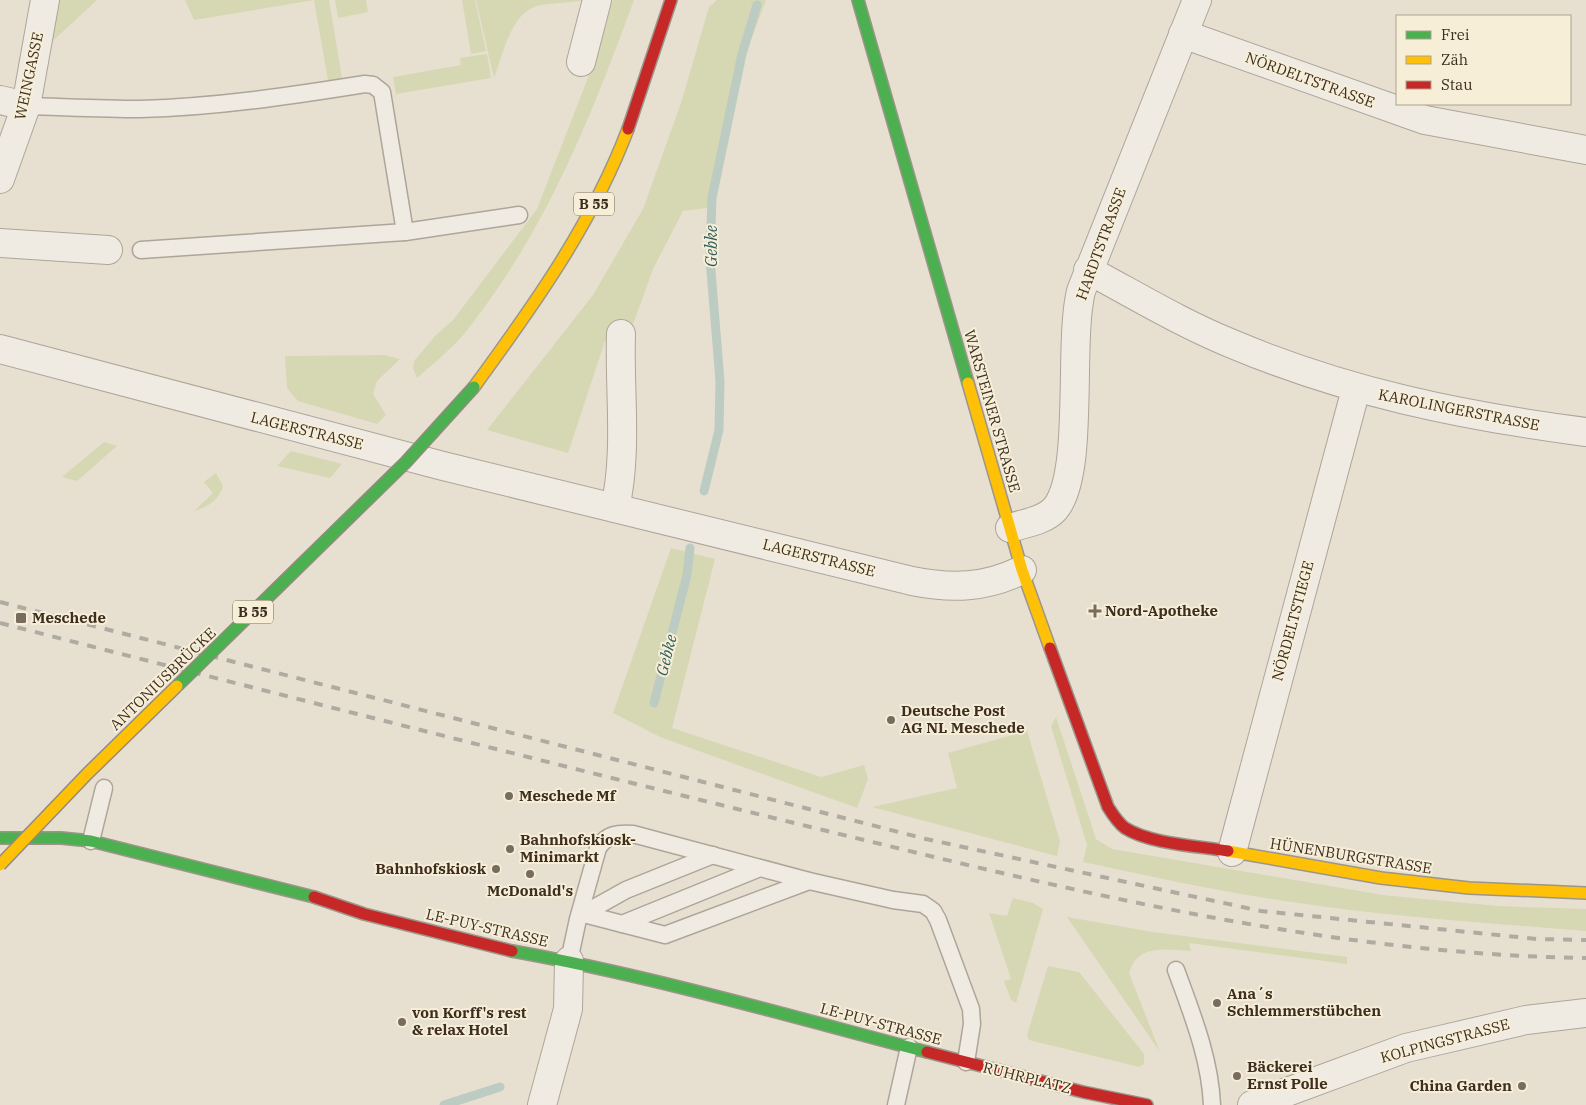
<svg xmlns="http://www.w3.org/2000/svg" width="1586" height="1105" font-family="'IBM Plex Serif',serif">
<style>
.green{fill:#d6d7b3}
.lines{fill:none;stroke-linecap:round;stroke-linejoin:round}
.stream{stroke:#bcccc2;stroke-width:9}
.lane-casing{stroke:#ada599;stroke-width:19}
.street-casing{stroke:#ada599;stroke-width:30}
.fast-casing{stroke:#9c958a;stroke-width:14}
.slow-casing{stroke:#9c958a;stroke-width:14}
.jam-casing{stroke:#9c958a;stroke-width:14}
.lane{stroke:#efebe3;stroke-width:16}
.street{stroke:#efebe3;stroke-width:28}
.fast{stroke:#4caf50;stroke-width:11}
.slow{stroke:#ffc107;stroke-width:11}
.jam{stroke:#c62828;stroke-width:11}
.rail{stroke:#afaaa2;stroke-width:4;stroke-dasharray:9 9;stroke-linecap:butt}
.fast-bridge-casing{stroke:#928b80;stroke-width:14;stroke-linecap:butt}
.slow-bridge-casing{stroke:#928b80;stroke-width:14;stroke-linecap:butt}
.fast-bridge{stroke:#4caf50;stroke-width:11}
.slow-bridge{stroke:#ffc107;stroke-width:11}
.poi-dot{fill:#786c5e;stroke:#f7eed8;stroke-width:2}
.labels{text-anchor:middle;stroke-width:4;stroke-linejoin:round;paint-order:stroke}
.shield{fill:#f7eed8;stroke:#756857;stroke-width:1}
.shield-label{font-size:14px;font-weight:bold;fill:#3d2e20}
.street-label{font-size:15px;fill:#3d2e20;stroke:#f7eed8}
.poi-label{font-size:15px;font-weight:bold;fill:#3d2e20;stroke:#f7eed8;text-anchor:start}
.water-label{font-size:16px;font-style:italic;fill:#2f5d5a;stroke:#f7eed8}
</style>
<rect width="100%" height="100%" fill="#e7e0d1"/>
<g class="green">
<path d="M 53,0 L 97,0 L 44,49 Z"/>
<path d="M 185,0 L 329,0 L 343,84 L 329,86 L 314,0 L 194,20 Z"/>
<path d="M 335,0 L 366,0 L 368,12 L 338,18 Z"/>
<path d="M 462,0 L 475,0 L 486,51 L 471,54 Z"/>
<path d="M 476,0 L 583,0 C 569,4 551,2 537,6 C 510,14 503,55 494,78 Z"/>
<path d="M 613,0 L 634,0 C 590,120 545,233 464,334 C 450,350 433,364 417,378 L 413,368 L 414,361 L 435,336 L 453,320 L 537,209 L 591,70 Z"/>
<path d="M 717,0 L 766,0 L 744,59 L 721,133 L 707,208 L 683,211 L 653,269 L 631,330 L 605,341 L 568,453 L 487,430 L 593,295 L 643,209 L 681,103 L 709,7 Z"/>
<path d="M 487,54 L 491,78 L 396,94 L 393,77 L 461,65 L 460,58 Z"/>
<path d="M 384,355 L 400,359 L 377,381 L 373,394 L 386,415 L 377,424 L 298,401 L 287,388 L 285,356 Z"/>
<path d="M 104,442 L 117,446 L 77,481 L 62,477 Z"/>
<path d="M 291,451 L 342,464 L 330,478 L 277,466 Z"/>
<path d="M 216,473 L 223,486 C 219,500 208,507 194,511 L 213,493 L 204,482 Z"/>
<path d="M 671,548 L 715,559 L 672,728 L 821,777 L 864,765 L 868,779 L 857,808 L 660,737 L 613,713 Z"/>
<path d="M 1056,717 L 1096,839 L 1112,849 L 1383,895 L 1498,906 L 1586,909 L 1586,931 C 1488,923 1389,917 1292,902 C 1222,892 1152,877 1083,862 L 1087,845 L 1051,726 Z"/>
<path d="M 1027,731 L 1060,841 L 1057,856 L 872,807 L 957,788 L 948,753 Z"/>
<path d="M 1013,898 L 1033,903 L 1043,909 L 1016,1003 L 1011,1000 L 1004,981 L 1011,979 L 989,913 L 1007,916 Z"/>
<path d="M 1067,917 L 1153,932 L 1347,957 L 1347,964 L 1189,943 L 1191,951 C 1166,950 1138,943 1129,973 L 1160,1052 Z"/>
<path d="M 1048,966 L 1079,972 L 1144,1054 L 1144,1064 L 1139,1067 L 1029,1040 L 1027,1035 Z"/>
</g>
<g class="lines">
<g class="stream">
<path d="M 704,491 L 719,430 L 720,381 L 710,259 L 712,198 L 742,54 L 757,5"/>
<path d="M 654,703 L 687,575 L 690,548"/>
<path d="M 444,1105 L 500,1087"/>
</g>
<g class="lane-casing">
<g id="lane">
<path d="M 26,106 C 64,107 102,109 140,109 C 216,107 290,96 365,84 L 373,85 L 382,92 L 405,232 L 141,250"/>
<path d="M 405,232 L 519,215"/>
<path d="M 91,841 L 104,788"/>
<path d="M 580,913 L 665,935 L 809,881"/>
<path d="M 583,914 L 626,890 L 713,855"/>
<path d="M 622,924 L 760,868"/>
<path d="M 569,961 L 578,919 L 598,848 C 607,834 617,833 633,834 L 809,881 L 893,900 L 923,904 L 933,911 L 938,920 L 971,1009 L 972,1024 L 966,1062"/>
<path d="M 1176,970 C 1192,1014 1210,1058 1212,1105"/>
<path d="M 896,1105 L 909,1047"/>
</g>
</g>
<g class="street-casing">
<g id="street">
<path d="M 1183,34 L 1425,120 L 1586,150"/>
<path d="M 581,62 L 597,0"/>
<path d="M 0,100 L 26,106"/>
<path d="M 0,179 L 26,106 L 45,0"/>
<path d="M 0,243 L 108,250"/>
<path d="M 1088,270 C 1135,295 1181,323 1230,343 C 1346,392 1462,416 1586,432"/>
<path d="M 0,349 L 443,466 L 912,581 C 952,589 985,588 1022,570"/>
<path d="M 615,508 C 628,450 619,392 621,334"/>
<path d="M 1010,528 C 1025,523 1044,521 1055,509 C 1085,474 1068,344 1081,291 L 1197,0"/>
<path d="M 1232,852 L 1356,389"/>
<path d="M 542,1105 L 568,1009 L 569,961"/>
<path d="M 1252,1105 L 1406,1048 L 1526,1020 L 1586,1013"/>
</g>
</g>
<g class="fast-casing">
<g id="fast">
<path d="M 858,0 L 968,383"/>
<path d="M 0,838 L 61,838 L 91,841 L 314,897"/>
<path d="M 512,951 C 652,976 789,1016 927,1052"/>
</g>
</g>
<g class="slow-casing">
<g id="slow">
<path d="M 968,383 L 1022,570 L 1050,648"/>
<path d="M 474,387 C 534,305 592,224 628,129"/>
<path d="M 1228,851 L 1381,878 L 1469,888 L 1586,893"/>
</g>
</g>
<g class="jam-casing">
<g id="jam">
<path d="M 628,129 L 671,0"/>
<path d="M 1050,648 L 1108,807 C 1113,815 1118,823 1125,828 C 1150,844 1199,846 1228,851"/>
<path d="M 314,897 L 364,914 L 512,951"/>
<path d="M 927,1052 L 1083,1092 L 1147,1105"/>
</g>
</g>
<use href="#lane" class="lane"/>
<use href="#street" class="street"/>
<use href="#fast" class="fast"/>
<use href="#slow" class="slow"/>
<use href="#jam" class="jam"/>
<g class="rail">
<path d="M 0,602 L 926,839 L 1261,911 L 1537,939 L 1586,940"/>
<path d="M 0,623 C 274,693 548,763 823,830 C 1073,891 1327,954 1586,958"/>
</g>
<g class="fast-bridge-casing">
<path id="fast-bridge" d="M 177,686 L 406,462 L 474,387"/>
</g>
<g class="slow-bridge-casing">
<path id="slow-bridge" d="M 0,865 L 87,774 L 177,686"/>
</g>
<use href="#fast-bridge" class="fast-bridge"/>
<use href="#slow-bridge" class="slow-bridge"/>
</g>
<g class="poi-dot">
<path d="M1092.5 603.5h5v5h5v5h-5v5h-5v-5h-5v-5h5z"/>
<rect x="15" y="612" width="12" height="12" rx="2.5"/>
<circle cx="891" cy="720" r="5"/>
<circle cx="509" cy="796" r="5"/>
<circle cx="510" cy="849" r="5"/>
<circle cx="496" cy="869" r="5"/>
<circle cx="530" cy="874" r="5"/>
<circle cx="1217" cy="1003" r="5"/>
<circle cx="402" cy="1022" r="5"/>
<circle cx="1237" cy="1076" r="5"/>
<circle cx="1522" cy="1086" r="5"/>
</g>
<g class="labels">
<g class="shield">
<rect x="574" y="192.5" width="40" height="23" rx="4"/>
<rect x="233" y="600.5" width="40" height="23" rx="4"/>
</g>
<g class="shield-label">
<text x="594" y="209">B 55</text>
<text x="253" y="617">B 55</text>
</g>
<g class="street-label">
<text transform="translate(29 76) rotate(-78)" y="5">WEINGASSE</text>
<text transform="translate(1310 80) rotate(20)" y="5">NÖRDELTSTRASSE</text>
<text transform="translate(1101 244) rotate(-70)" y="5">HARDTSTRASSE</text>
<text transform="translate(1459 410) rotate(11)" y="5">KAROLINGERSTRASSE</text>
<text transform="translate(992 411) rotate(74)" y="5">WARSTEINER STRASSE</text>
<text transform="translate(307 431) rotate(14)" y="5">LAGERSTRASSE</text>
<text transform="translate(819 558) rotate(14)" y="5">LAGERSTRASSE</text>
<text transform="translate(1293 621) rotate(-75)" y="5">NÖRDELTSTIEGE</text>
<text transform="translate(163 679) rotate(-44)" y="5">ANTONIUSBRÜCKE</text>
<text transform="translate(1351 856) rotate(9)" y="5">HÜNENBURGSTRASSE</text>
<text transform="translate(487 928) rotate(13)" y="5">LE-PUY-STRASSE</text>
<text transform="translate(881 1024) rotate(15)" y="5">LE-PUY-STRASSE</text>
<text transform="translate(1445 1041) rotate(-15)" y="5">KOLPINGSTRASSE</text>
<text transform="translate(1027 1078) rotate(14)" y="5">RUHRPLATZ</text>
</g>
<g class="poi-label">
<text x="1105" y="616">Nord-Apotheke</text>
<text x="32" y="623">Meschede</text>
<text x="901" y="716">Deutsche Post<tspan x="901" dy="17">AG NL Meschede</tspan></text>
<text x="519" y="801">Meschede Mf</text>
<text x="520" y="845">Bahnhofskiosk-<tspan x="520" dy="17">Minimarkt</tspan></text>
<text x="486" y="874" text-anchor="end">Bahnhofskiosk</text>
<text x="530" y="896" text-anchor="middle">McDonald's</text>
<text x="1227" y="999">Ana´s<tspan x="1227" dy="17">Schlemmerstübchen</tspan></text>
<text x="412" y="1018">von Korff's rest<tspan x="412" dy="17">&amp; relax Hotel</tspan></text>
<text x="1247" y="1072">Bäckerei<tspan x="1247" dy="17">Ernst Polle</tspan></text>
<text x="1512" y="1091" text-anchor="end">China Garden</text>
</g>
<g class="water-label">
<text transform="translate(711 246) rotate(-90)" y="6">Gebke</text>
<text transform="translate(666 655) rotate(-76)" y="6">Gebke</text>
</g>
</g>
<rect x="1396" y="15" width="175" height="90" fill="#f7eed8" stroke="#ada18e"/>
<rect x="1406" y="31" width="25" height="8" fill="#4caf50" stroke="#ada18e"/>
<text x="1441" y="40" font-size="15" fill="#3d2e20">Frei</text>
<rect x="1406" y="56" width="25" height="8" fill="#ffc107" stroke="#ada18e"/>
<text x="1441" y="65" font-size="15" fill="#3d2e20">Zäh</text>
<rect x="1406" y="81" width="25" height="8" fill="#c62828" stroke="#ada18e"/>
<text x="1441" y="90" font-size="15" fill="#3d2e20">Stau</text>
</svg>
